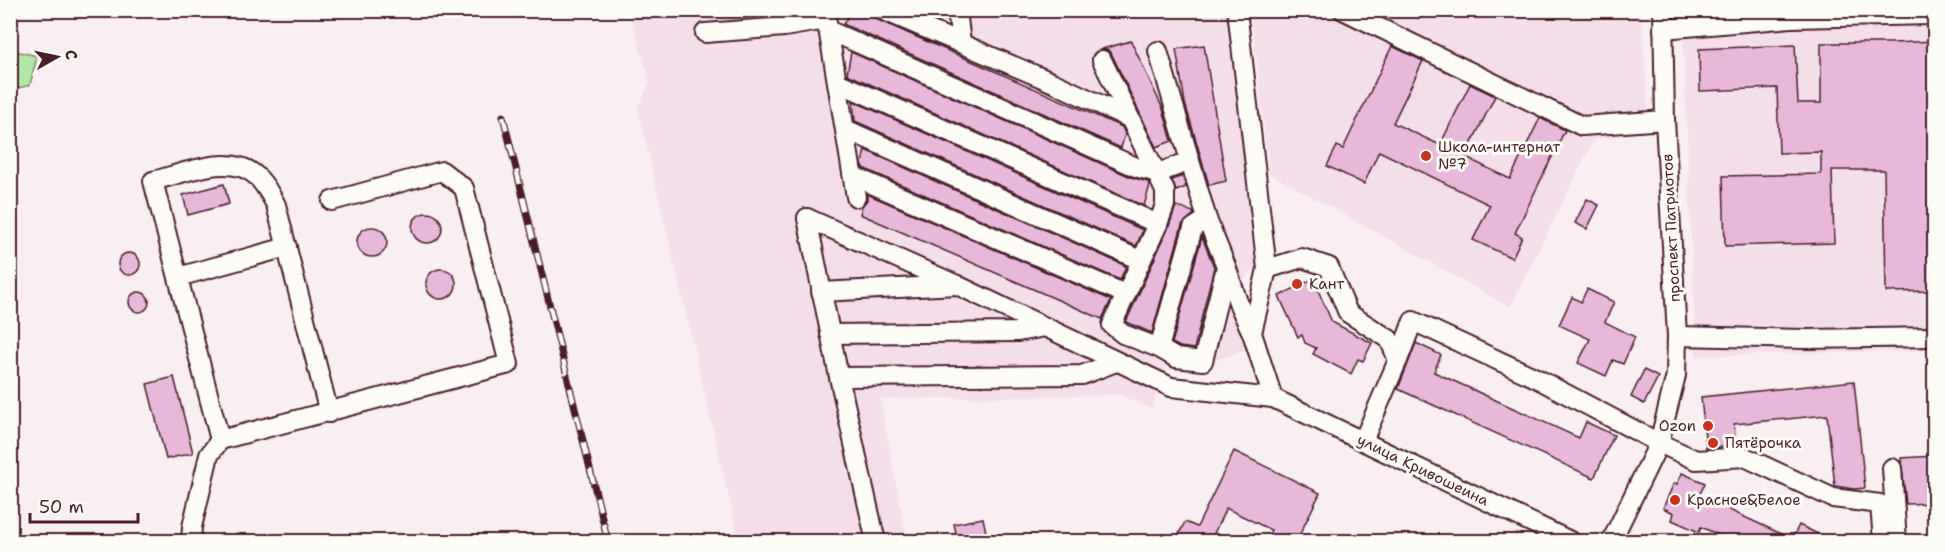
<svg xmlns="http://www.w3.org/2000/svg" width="1945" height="552" font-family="'Shantell Sans',sans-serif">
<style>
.built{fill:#f4deea}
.green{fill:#b1e7a9;stroke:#7e836a;stroke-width:1.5}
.building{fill:#e7b8da;stroke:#4a1f2b;stroke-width:1.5}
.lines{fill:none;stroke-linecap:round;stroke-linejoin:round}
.minor-casing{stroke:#4a1f2b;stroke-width:22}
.minor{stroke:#fdfcf7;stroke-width:18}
.rail-casing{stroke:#4a1f2b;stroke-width:7}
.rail{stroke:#fdfcf7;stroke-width:4.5;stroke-dasharray:14;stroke-linecap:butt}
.poi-dot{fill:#c8321e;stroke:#fdfcf7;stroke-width:2}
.labels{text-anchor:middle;stroke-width:6;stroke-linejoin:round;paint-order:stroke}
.poi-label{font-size:15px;fill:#4a1f2b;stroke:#fdfcf7;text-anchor:start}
.street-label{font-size:15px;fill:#4a1f2b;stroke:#fdfcf7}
</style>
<rect width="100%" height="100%" fill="#f9eef1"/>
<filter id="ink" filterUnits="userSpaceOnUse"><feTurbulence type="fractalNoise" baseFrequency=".0167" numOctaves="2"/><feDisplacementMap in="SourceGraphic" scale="12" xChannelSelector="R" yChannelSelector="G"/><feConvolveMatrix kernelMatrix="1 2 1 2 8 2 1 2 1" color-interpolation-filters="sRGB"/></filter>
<g filter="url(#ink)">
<g class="built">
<path d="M 1245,10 L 1641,11 L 1650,132 L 1594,139 L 1510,307 L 1269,173 L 1253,28 Z"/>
<path d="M 629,11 L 1226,11 L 1259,262 L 1243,281 L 1249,304 L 1236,309 L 1250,348 L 1209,363 L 1170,360 L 1151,409 L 1121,395 L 880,399 L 907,541 L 739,541 L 638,108 L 650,82 Z"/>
<path d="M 1682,11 L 1934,11 L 1934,350 L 1696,356 Z"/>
</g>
<path class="green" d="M 11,50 L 37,56 L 30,85 L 11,90 Z"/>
<g class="building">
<path d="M 852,10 L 860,10 L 878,20 L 1122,127 L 1125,134 L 1121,148 L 843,24 Z"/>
<path d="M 1131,41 L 1163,109 L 1172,141 L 1156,147 L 1112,55 L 1108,50 L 1102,49 Z"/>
<path d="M 1935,41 L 1935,291 L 1886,292 L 1884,170 L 1832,170 L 1834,243 L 1725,246 L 1723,176 L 1821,174 L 1821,152 L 1779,153 L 1777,88 L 1700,91 L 1699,49 L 1795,45 L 1798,103 L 1821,103 L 1821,43 L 1893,43 Z"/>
<path d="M 1204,45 L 1226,181 L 1209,185 L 1185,103 L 1176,49 Z"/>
<path d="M 1392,46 L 1423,61 L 1393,123 L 1440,145 L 1470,84 L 1495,96 L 1465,157 L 1510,179 L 1540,118 L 1565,130 L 1515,233 L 1522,237 L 1512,258 L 1473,240 L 1490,205 L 1379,151 L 1364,184 L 1327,166 L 1337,146 L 1343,149 Z"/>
<path d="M 851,52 L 1131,177 L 1148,182 L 1150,185 L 1144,206 L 847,74 Z"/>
<path d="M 853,101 L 1143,230 L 1136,246 L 855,121 Z"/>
<path d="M 865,150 L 1126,266 L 1120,280 L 863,168 L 862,163 Z"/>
<path d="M 1183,176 L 1186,187 L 1176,191 L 1172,180 Z"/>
<path d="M 224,184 L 229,204 L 188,215 L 183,195 Z"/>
<path d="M 867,194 L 1111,300 L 1102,319 L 860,214 L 862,206 L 867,200 Z"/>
<path d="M 1587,199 L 1599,205 L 1587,229 L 1575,223 Z"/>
<path d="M 1176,206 L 1193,212 L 1194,214 L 1182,225 L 1152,333 L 1126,322 L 1168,229 Z"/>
<circle cx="427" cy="228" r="15"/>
<circle cx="372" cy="242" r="15"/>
<path d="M 1202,237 L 1214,267 L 1194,349 L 1180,347 L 1172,343 Z"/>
<circle cx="129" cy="264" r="11"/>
<circle cx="441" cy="284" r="15"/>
<path d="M 1313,279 L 1332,322 L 1372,343 L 1363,361 L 1358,359 L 1351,374 L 1313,354 L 1316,348 L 1305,343 L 1302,335 L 1298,337 L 1279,296 Z"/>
<path d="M 1587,289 L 1614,302 L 1605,322 L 1635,337 L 1623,364 L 1613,360 L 1606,376 L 1578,363 L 1590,339 L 1559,325 L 1572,297 L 1581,302 Z"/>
<circle cx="139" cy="302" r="10"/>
<path d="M 1416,343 L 1441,355 L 1434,372 L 1579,438 L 1586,422 L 1614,435 L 1594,478 L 1398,389 Z"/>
<path d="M 1644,370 L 1658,377 L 1644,404 L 1631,397 Z"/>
<path d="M 174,377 L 193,453 L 166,459 L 147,384 Z"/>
<path d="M 1854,381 L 1865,488 L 1854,489 L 1835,486 L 1827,415 L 1734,424 L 1736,446 L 1706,448 L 1701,397 Z"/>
<path d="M 1234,451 L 1320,493 L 1296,542 L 1266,542 L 1271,530 L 1226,508 L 1210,542 L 1175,542 L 1185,522 L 1197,527 Z"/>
<path d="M 1935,456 L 1935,503 L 1906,504 L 1901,458 Z"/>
<path d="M 1682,473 L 1705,483 L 1699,496 L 1792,539 L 1799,525 L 1835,542 L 1719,542 L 1721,536 L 1701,527 L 1699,532 L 1672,520 L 1674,513 L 1663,508 L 1674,483 L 1677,484 Z"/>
<path d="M 983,518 L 988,542 L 958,542 L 954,524 Z"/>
</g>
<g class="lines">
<g class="minor-casing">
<g id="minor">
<path d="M 825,10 L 856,197"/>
<path d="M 882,10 L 1054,83 L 1129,118"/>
<path d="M 957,10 L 961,43"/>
<path d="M 1237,10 L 1267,269 L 1252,333 L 1273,398"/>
<path d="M 1343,10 L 1582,126 L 1665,120"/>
<path d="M 1663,29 L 1791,18 L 1934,15"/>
<path d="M 828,30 L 1136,167 L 1158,173 L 1190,161 L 1207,219 L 1226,266 L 1239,305 L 1252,333"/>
<path d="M 705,33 L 784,27 L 826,20"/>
<path d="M 1158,51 L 1190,161"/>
<path d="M 1102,60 L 1165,191 L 1165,205 L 1158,224 L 1112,325 L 1123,334 L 1159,348 L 1176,358 L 1203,361 L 1226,267"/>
<path d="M 837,82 L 1158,224"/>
<path d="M 845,129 L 1140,260"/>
<path d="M 853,176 L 1125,294"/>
<path d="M 807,218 L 839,377 L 876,542"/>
<path d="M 807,218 L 957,285 L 821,292"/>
<path d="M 1267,269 L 1302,258 L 1329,267 L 1348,313 L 1389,339 L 1398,360 L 1363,441"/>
<path d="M 178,277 L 287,247"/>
<path d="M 957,285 L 1171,387 L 1273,398 L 1572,542"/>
<path d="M 830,334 L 1018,332 L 1045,327"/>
<path d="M 1677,336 L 1806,339 L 1934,337"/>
<path d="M 1159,348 L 1193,228 L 1207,219"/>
<path d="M 1398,360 L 1413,321 L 1536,378 L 1659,443 L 1696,460 L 1745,457 L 1833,498 L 1880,504 L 1883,542"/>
<path d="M 839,377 L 1082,375 L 1116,362"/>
<path d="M 220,440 L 153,181 C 182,174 229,153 254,174 C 264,182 270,194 276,205 L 329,413"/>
<path d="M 1892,468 L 1897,542"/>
<path d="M 191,542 L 192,527 L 209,455 L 220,440 L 509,364 L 464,188 L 442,171 L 332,201"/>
<path d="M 1611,542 L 1659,443 L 1676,375 L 1677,336 L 1665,120 L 1663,10"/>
</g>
</g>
<use href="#minor" class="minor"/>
<g class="rail-casing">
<path id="rail" d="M 503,116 L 608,542"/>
</g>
<use href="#rail" class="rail"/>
</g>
</g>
<g class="poi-dot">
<circle cx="1426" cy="156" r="6"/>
<circle cx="1297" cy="284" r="6"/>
<circle cx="1708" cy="426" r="6"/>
<circle cx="1713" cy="443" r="6"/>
<circle cx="1675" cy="500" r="6"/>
</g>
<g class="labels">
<g class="poi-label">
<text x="1438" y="152">Школа-интернат<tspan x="1438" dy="17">№7</tspan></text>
<text x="1309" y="289">Кант</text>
<text x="1696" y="431" text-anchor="end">Ozon</text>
<text x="1725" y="448">Пятёрочка</text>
<text x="1687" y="505">Красное&amp;Белое</text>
</g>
<g class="street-label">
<text transform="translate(1671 228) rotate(-93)" y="5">проспект Патриотов</text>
<text transform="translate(1423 470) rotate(26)" y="5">улица Кривошеина</text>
</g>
</g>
<rect width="1945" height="552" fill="none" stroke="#fdfcf7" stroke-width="36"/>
<rect x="18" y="18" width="1909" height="516" fill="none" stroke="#4a1f2b" stroke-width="2" filter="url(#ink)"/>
<g transform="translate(57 57) rotate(81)" stroke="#fdfcf7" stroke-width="4.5" paint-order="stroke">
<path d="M0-4.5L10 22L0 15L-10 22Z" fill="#4a1f2b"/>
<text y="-9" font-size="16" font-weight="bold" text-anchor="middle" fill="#4a1f2b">С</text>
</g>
<path d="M30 513v9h108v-9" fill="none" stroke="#4a1f2b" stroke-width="3"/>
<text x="39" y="513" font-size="18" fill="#4a1f2b" stroke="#fdfcf7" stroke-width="4.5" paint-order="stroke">50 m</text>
</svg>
